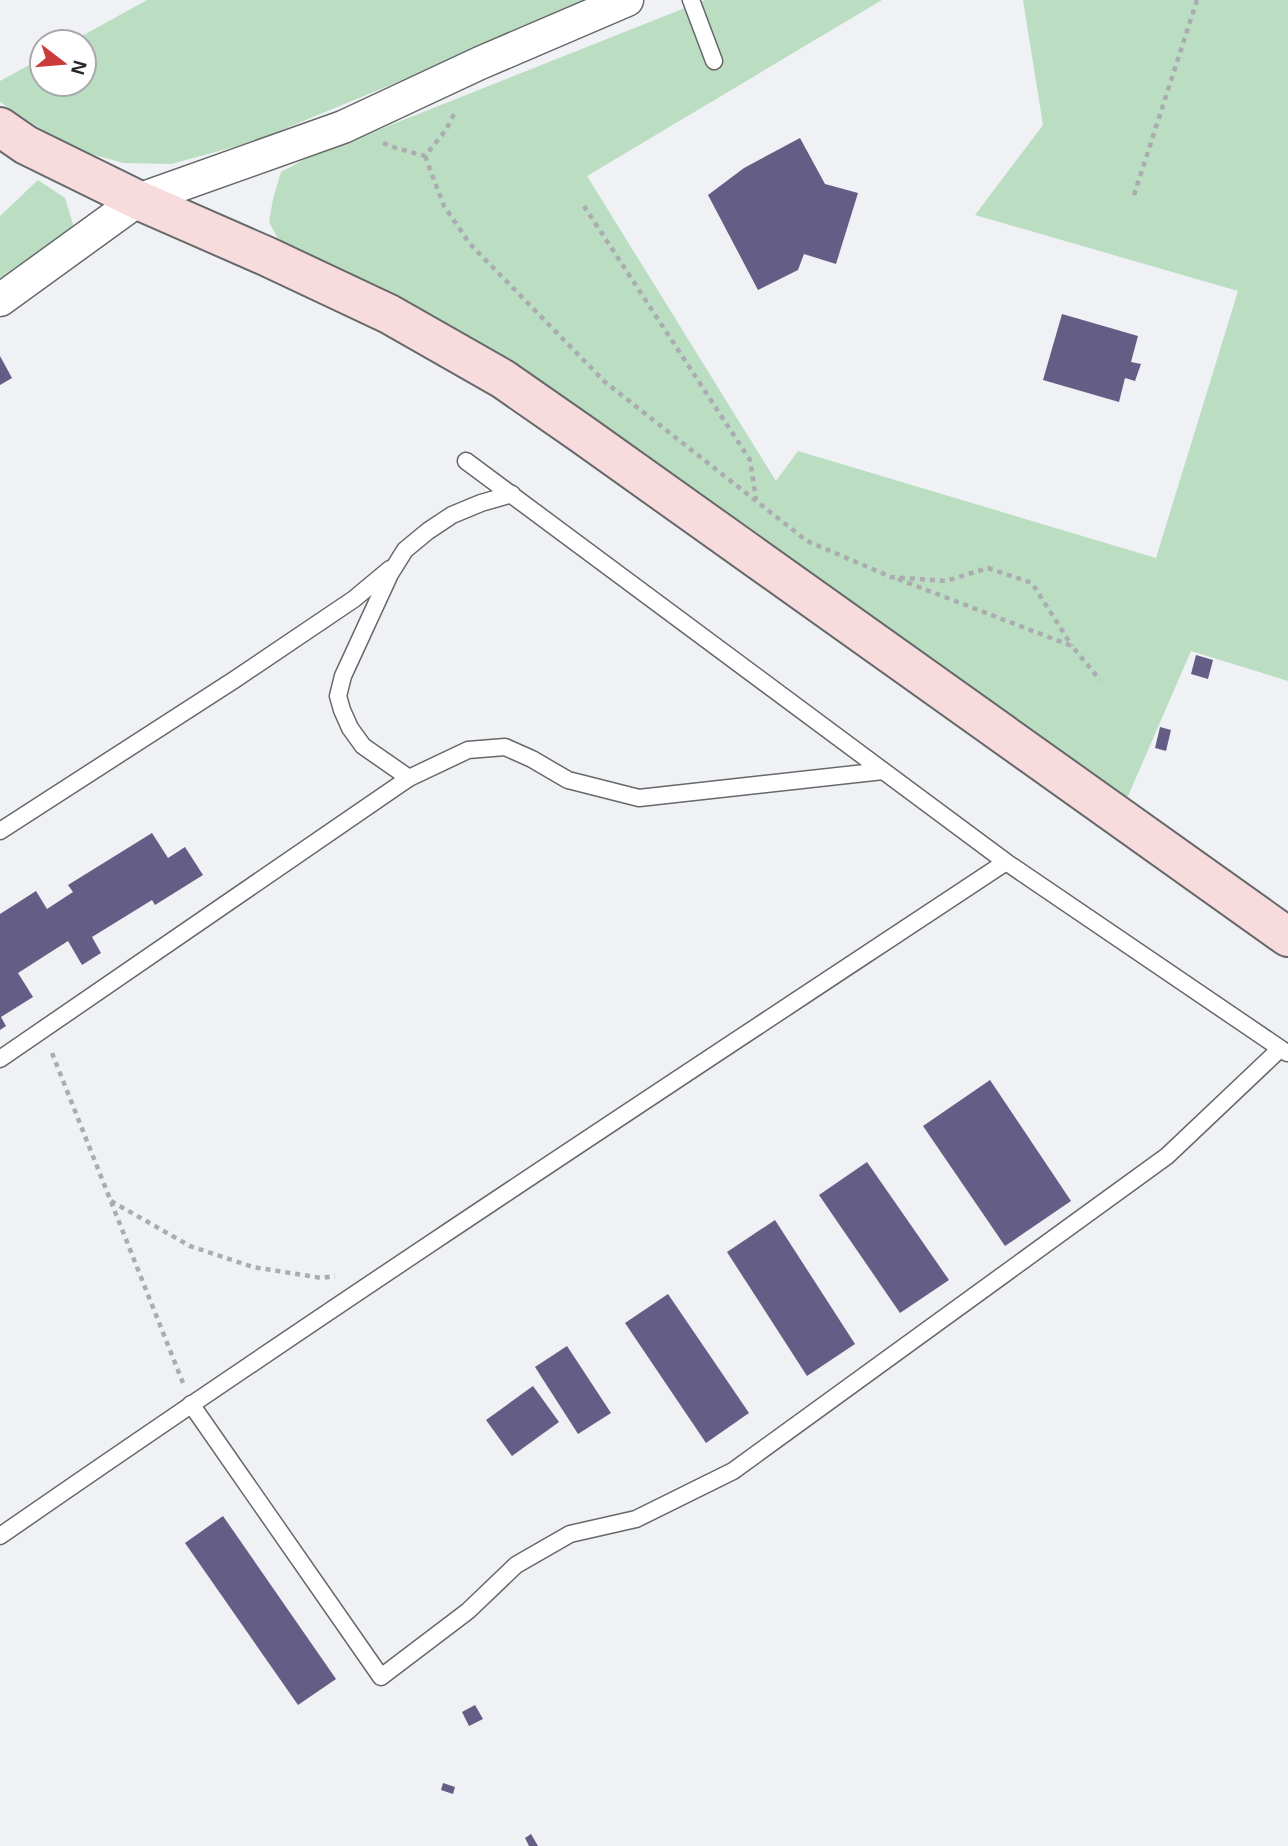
<svg xmlns="http://www.w3.org/2000/svg" width="1288" height="1846" font-family="Helvetica,sans-serif">
<style>
.green{fill:#bbdec3}
.building{fill:#645d85}
.lines{fill:none;stroke-linecap:round;stroke-linejoin:round}
.lane-casing{stroke:#66686a;stroke-width:19}
.street-casing{stroke:#66686a;stroke-width:35}
.secondary-casing{stroke:#66686a;stroke-width:42}
.path{stroke:#abacaf;stroke-width:4.5;stroke-dasharray:5 5;stroke-linecap:butt}
.lane{stroke:#fff;stroke-width:16}
.street{stroke:#fff;stroke-width:32}
.secondary{stroke:#f7dbdd;stroke-width:38}
</style>
<rect width="100%" height="100%" fill="#eff1f4"/>
<g class="green">
<path d="M 147,0 L 593,0 L 594,1 L 252,142 L 171,164 L 123,163 L 70,148 L 0,102 L 0,81 L 42,58 L 42,84 L 84,84 L 84,42 L 71,42 Z"/>
<path d="M 705,0 L 882,0 L 587,176 L 776,481 L 798,451 L 1156,558 L 1238,291 L 975,215 L 1043,125 L 1023,0 L 1288,0 L 1288,681 L 1191,651 L 1125,803 L 284,250 L 269,222 L 273,199 L 281,172 L 305,159 Z"/>
<path d="M 38,180 L 65,198 L 73,224 L 66,246 L 0,293 L 0,216 Z"/>
</g>
<g class="building">
<path d="M 800,138 L 825,184 L 858,193 L 836,264 L 804,254 L 798,270 L 758,290 L 708,195 L 744,168 Z"/>
<path d="M 1062,314 L 1138,336 L 1131,362 L 1141,364 L 1135,381 L 1125,378 L 1119,402 L 1043,380 Z"/>
<path d="M 0,356 L 12,378 L 0,385 Z"/>
<path d="M 1196,655 L 1213,660 L 1208,679 L 1191,674 Z"/>
<path d="M 1160,727 L 1171,730 L 1166,751 L 1155,748 Z"/>
<path d="M 152,833 L 168,858 L 185,847 L 203,875 L 155,905 L 152,900 L 92,937 L 101,953 L 82,965 L 68,941 L 18,973 L 33,997 L 1,1017 L 6,1026 L 0,1030 L 0,914 L 36,891 L 47,909 L 73,892 L 68,885 Z"/>
<path d="M 990,1080 L 1071,1201 L 1005,1246 L 923,1126 Z"/>
<path d="M 867,1162 L 949,1280 L 900,1313 L 819,1195 Z"/>
<path d="M 775,1220 L 855,1344 L 807,1376 L 727,1252 Z"/>
<path d="M 668,1294 L 749,1413 L 706,1443 L 625,1323 Z"/>
<path d="M 567,1346 L 611,1413 L 578,1434 L 535,1367 Z"/>
<path d="M 533,1386 L 559,1422 L 512,1456 L 486,1420 Z"/>
<path d="M 223,1516 L 336,1679 L 298,1705 L 185,1543 Z"/>
<path d="M 475,1705 L 483,1719 L 469,1726 L 462,1712 Z"/>
<path d="M 443,1783 L 455,1787 L 453,1794 L 441,1790 Z"/>
<path d="M 531,1834 L 538,1846 L 529,1846 L 525,1838 Z"/>
</g>
<g class="lines">
<g class="lane-casing">
<g id="lane">
<path d="M 691,0 L 714,61"/>
<path d="M 466,461 L 1006,862 L 1287,1053"/>
<path d="M 512,494 L 481,503 L 452,515 L 428,531 L 405,550 L 390,574 L 343,676 L 338,696 L 342,710 L 350,728 L 363,746 L 409,778 L 468,750 L 505,747 L 532,759 L 568,780 L 639,798 L 883,771"/>
<path d="M 0,831 L 234,680 L 354,599 L 390,569"/>
<path d="M 0,1059 L 409,778"/>
<path d="M 191,1404 L 381,1677 L 468,1611 L 516,1565 L 570,1534 L 636,1519 L 733,1471 L 1167,1156 L 1280,1049"/>
<path d="M 0,1536 C 332,1306 669,1085 1006,862"/>
</g>
</g>
<g class="street-casing">
<path id="street" d="M 0,300 L 138,200 L 343,127 L 480,63 L 627,0"/>
</g>
<g class="secondary-casing">
<path id="secondary" d="M 0,127 L 26,145 L 138,200 L 268,257 L 389,314 L 503,379 L 582,434 L 1288,937"/>
</g>
<g class="path">
<path d="M 383,143 L 396,148 L 425,156 L 446,130 L 456,110"/>
<path d="M 425,156 L 444,206 L 470,244 L 605,382 L 807,541 L 891,577 L 946,581 L 988,568 L 1032,583 L 1072,646"/>
<path d="M 1134,195 L 1197,0"/>
<path d="M 584,206 L 750,460 L 756,499"/>
<path d="M 898,579 L 1072,646 L 1100,680"/>
<path d="M 52,1053 L 183,1383"/>
<path d="M 111,1201 L 190,1246 L 253,1267 L 322,1278 L 335,1276"/>
</g>
<use href="#lane" class="lane"/>
<use href="#street" class="street"/>
<use href="#secondary" class="secondary"/>
</g>
<g transform="translate(63 63) rotate(106)"><circle r="33" fill="#ffffff" stroke="#a9a9aa" stroke-width="2"/>
<path d="M0-5L12 26L0 18L-12 26Z" fill="#ca3b3a"/>
<text y="-10" font-size="19" font-weight="bold" text-anchor="middle" fill="#28282a">N</text>
</g>
</svg>
